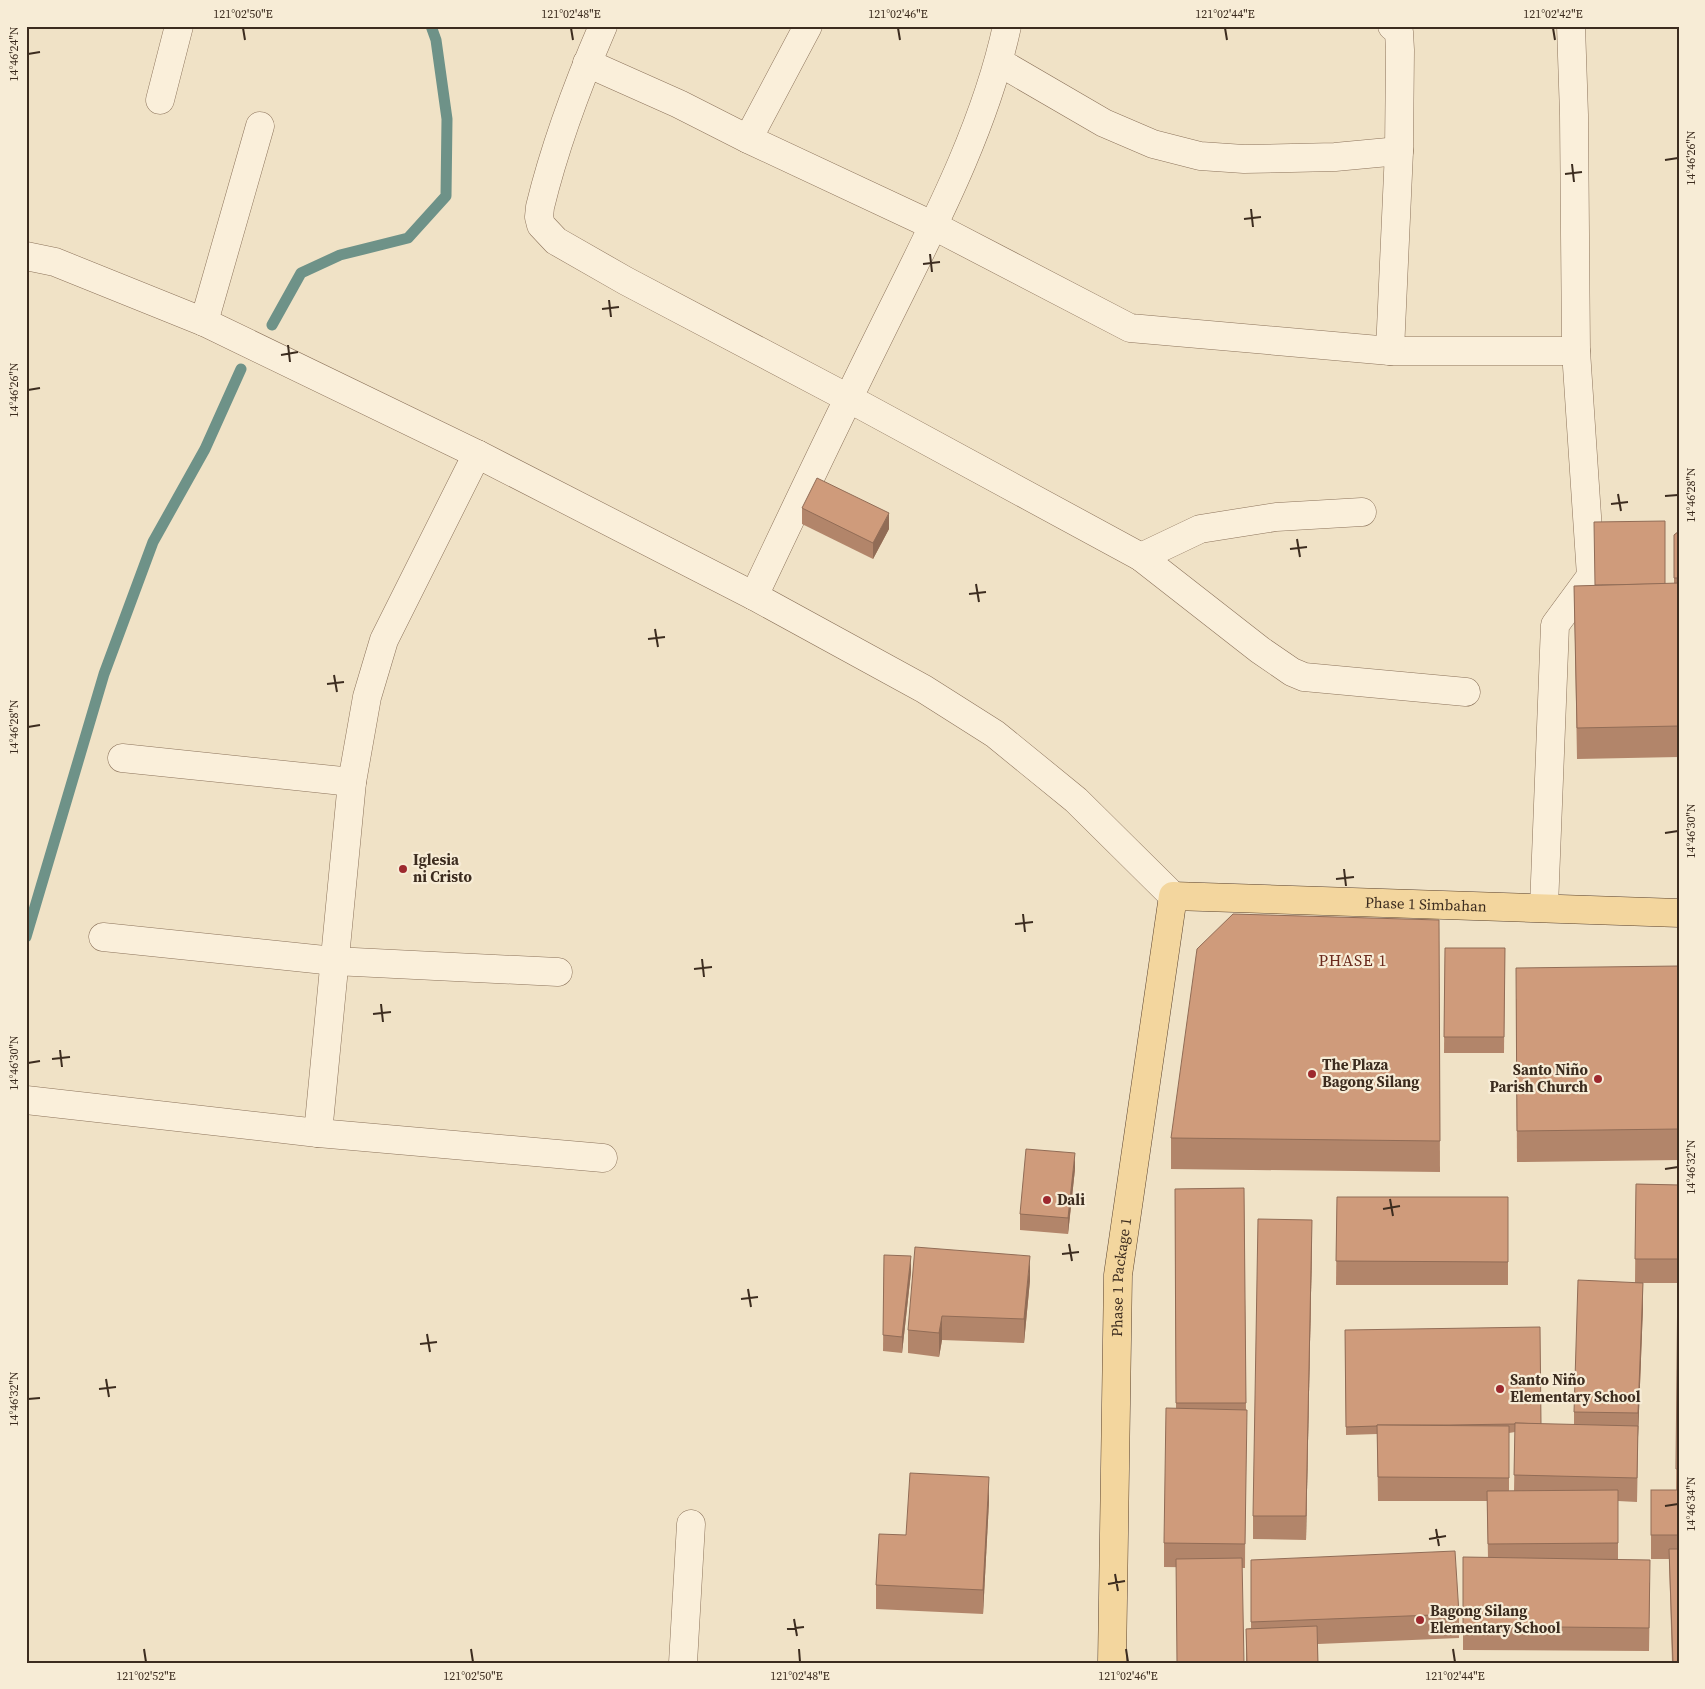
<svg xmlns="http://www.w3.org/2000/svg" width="1705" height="1689" font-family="'Source Serif 4',serif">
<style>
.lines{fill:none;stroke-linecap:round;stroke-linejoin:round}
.stream{stroke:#6e9288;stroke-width:11}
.minor-casing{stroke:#8c735b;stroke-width:29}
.major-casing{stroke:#5a422f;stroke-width:29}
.minor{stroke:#faefda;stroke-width:28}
.major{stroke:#f3d69e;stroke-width:28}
.wall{fill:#b2856a;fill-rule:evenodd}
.shaded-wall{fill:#916c56}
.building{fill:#cf9b7b;stroke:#916c56}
.ticks{fill:none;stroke:#3c2c1f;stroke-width:2}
.poi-dot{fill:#9d292e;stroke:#f7ecd6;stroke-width:2}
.labels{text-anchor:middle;stroke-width:4.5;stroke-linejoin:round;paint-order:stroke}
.poi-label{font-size:15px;font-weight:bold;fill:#3c2c1f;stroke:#f7ecd6;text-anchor:start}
.street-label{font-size:15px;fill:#3c2c1f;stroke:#f7ecd6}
.neighbourhood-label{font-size:16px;letter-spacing:1px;fill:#6a2a1d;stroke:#f7ecd6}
.neatline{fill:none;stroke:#3c2c1f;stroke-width:2}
.ticks-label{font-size:12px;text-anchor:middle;fill:#3c2c1f}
</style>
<rect width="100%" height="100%" fill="#f0e2c6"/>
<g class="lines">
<g class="stream">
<path d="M 272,325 L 301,273 L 340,255 L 408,238 L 446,196 L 447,119 L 436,40 L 431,26"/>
<path d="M 26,937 L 104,674 L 153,542 L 205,449 L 241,369"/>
</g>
<g class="minor-casing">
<g id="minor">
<path d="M 603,26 C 578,84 555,145 540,207 L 539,217 L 541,225 L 556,241 L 626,281 L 848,398 L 1141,557 L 1260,650 L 1292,672 L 1304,677 L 1466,692"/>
<path d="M 999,62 L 1104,123 L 1153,144 L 1200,156 L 1244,159 L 1335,157 L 1399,151"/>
<path d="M 587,63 L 679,104 L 748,139 L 934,226 L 1130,328 L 1390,351 L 1576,351"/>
<path d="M 160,100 L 179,26"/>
<path d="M 748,139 L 808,26"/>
<path d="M 26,256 L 55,262 L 204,322 L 477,454 L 754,596 L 924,689 L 995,734 L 1076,800 L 1173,896"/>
<path d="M 204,322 L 260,126"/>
<path d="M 1390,351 L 1399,151 L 1400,50 L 1399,32 L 1392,26"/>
<path d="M 1141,557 L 1200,529 L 1276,517 L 1362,512"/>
<path d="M 754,596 C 795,509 837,421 880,334 C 928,236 984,133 1007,26"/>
<path d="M 122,758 L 352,782"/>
<path d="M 1544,907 L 1555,625 L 1591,576 L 1576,351 L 1574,115 L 1571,26"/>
<path d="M 103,937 L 334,961 L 558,972"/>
<path d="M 26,1100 L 318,1133 L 603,1158"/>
<path d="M 318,1133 L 352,782 L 367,697 L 384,640 L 477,454"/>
<path d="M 683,1663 L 691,1524"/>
</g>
</g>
<g class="major-casing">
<g id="major">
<path id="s1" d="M 1112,1663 L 1118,1275 L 1173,896 L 1679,913"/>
</g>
</g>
<use href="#minor" class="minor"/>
<use href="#major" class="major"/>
</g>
<g class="wall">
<path d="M 802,508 L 889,529 L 873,559 L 802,524 Z"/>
<path d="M 1679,531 L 1679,757 L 1577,759 L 1574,586 L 1674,584 L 1674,535 Z"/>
<path d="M 1439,920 L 1440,1172 L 1171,1169 L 1171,1138 Z"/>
<path d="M 1445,948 L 1505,948 L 1504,1053 L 1444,1053 Z"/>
<path d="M 1679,966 L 1679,1160 L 1517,1162 L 1516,999 Z"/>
<path d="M 1075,1169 L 1068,1234 L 1020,1230 L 1020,1214 Z"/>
<path d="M 1636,1184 L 1679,1185 L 1679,1663 L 1672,1663 L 1669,1559 L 1651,1559 L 1651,1514 L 1676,1490 L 1678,1283 L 1643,1283 L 1643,1306 L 1638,1437 L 1637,1502 L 1618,1501 L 1618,1559 L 1650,1583 L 1649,1651 L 1463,1650 L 1463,1557 L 1488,1558 L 1487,1501 L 1378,1501 L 1377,1434 L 1346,1435 L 1345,1330 L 1541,1424 L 1574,1425 L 1574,1412 L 1635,1282 ZM 1515,1432 L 1514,1491 L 1509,1491 L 1509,1433 Z"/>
<path d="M 1244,1188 L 1246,1410 L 1245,1568 L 1164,1567 L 1164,1543 L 1176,1409 L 1175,1189 Z"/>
<path d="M 1337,1197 L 1508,1197 L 1508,1285 L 1336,1285 Z"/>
<path d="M 1312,1244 L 1306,1540 L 1253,1539 L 1253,1516 Z"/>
<path d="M 884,1255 L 911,1272 L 902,1353 L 883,1351 Z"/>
<path d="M 1030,1280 L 1024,1343 L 942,1340 L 939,1357 L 908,1353 L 908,1330 Z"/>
<path d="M 989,1501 L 983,1614 L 876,1609 L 876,1585 L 906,1535 Z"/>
<path d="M 1251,1560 L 1459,1614 L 1459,1638 L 1318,1644 L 1318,1663 L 1246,1663 L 1246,1629 L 1251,1628 Z"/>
</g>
<g class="shaded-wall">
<path d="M 889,513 L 889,529 L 873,559 L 873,543 Z"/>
<path d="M 1075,1153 L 1075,1169 L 1068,1234 L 1068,1218 Z"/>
<path d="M 1312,1220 L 1312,1244 L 1306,1540 L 1306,1516 Z"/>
<path d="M 911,1256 L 911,1272 L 902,1353 L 902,1337 Z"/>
<path d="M 1030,1256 L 1030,1280 L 1024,1343 L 1024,1319 Z"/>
<path d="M 1643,1283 L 1643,1306 L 1638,1437 L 1637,1502 L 1638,1413 Z"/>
<path d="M 942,1316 L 942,1340 L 939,1357 L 939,1333 Z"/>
<path d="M 989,1477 L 989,1501 L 983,1614 L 983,1590 Z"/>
</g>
<g class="building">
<path d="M 817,478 L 889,513 L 873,543 L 802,508 Z"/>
<path d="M 1665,521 L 1665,584 L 1595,585 L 1594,522 Z"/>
<path d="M 1679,531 L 1679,578 L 1674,578 L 1674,535 Z"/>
<path d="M 1679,583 L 1679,726 L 1577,728 L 1574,586 Z"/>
<path d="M 1233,914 L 1439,920 L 1440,1141 L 1171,1138 L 1197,949 Z"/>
<path d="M 1445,948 L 1505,948 L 1504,1037 L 1444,1037 Z"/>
<path d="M 1679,966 L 1679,1129 L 1517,1131 L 1516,968 Z"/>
<path d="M 1026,1149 L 1075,1153 L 1068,1218 L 1020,1214 Z"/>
<path d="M 1636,1184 L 1679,1185 L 1679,1259 L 1635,1259 Z"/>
<path d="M 1244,1188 L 1246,1403 L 1176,1403 L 1175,1189 Z"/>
<path d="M 1337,1197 L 1508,1197 L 1508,1262 L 1336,1261 Z"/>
<path d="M 1258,1219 L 1312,1220 L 1306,1516 L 1253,1516 Z"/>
<path d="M 915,1247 L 1030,1256 L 1024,1319 L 942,1316 L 939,1333 L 908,1330 Z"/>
<path d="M 884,1255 L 911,1256 L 902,1337 L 883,1335 Z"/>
<path d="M 1678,1266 L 1679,1266 L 1679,1469 L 1676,1469 Z"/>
<path d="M 1578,1280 L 1643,1283 L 1638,1413 L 1574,1412 Z"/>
<path d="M 1540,1327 L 1541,1424 L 1515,1423 L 1515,1424 L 1450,1425 L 1377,1425 L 1377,1426 L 1346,1427 L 1345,1330 Z"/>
<path d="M 1166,1408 L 1247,1410 L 1245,1544 L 1164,1543 Z"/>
<path d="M 1515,1423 L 1638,1426 L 1637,1478 L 1514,1475 Z"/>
<path d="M 1377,1425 L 1509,1426 L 1509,1478 L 1378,1477 Z"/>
<path d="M 910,1473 L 989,1477 L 983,1590 L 876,1585 L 879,1534 L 906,1535 Z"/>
<path d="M 1618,1490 L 1618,1543 L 1488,1544 L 1487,1491 Z"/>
<rect x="1651" y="1490" width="28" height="45"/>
<path d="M 1669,1549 L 1679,1549 L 1679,1663 L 1673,1663 Z"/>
<path d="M 1455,1551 L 1459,1614 L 1251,1622 L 1251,1560 Z"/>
<path d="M 1463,1557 L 1650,1560 L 1649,1628 L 1463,1626 Z"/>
<path d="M 1242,1558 L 1244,1663 L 1177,1663 L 1176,1559 Z"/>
<path d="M 1317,1626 L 1318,1663 L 1247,1663 L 1246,1629 Z"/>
</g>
<path class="ticks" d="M 243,28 L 245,40M 571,28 L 573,40M 898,28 L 900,40M 1225,28 L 1227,40M 1553,28 L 1555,40M 28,54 L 40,52M 1665,160 L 1678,158M 1572,164 L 1574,182M 1565,174 L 1582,172M 1251,209 L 1253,227M 1244,219 L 1261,217M 930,254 L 932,272M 923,264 L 940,262M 609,300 L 611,317M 602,309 L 619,307M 288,345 L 290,362M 281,355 L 298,352M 28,390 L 40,388M 1618,494 L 1621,511M 1665,496 L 1678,495M 1611,504 L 1628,502M 1297,539 L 1300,557M 1290,549 L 1307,547M 976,584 L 979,602M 969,594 L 986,592M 655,629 L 658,647M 648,639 L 665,637M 334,675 L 337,692M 327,684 L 344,682M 28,727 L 40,725M 1665,833 L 1678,831M 1344,869 L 1346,886M 1336,879 L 1354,877M 1023,914 L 1025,932M 1015,924 L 1033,922M 702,959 L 704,977M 694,969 L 712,967M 381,1004 L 383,1022M 373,1014 L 391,1012M 60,1050 L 62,1067M 52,1059 L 70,1057M 28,1063 L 40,1061M 1665,1169 L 1678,1167M 1390,1199 L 1393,1216M 1383,1209 L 1400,1206M 1069,1244 L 1072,1261M 1062,1254 L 1079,1252M 748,1289 L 751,1307M 741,1299 L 758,1297M 427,1334 L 430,1352M 420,1344 L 437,1342M 106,1379 L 109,1397M 99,1389 L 116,1387M 28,1399 L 40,1398M 1665,1506 L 1678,1504M 1436,1529 L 1439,1546M 1429,1539 L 1446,1536M 1115,1574 L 1118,1591M 1108,1584 L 1125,1581M 794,1619 L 797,1636M 787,1629 L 804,1627M 144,1649 L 146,1662M 471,1649 L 473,1662M 799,1649 L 800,1662M 1126,1649 L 1128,1662M 1453,1649 L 1455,1662"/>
<g class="poi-dot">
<circle cx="403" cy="869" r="5"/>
<circle cx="1312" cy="1074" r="5"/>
<circle cx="1598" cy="1079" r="5"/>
<circle cx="1047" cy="1200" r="5"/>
<circle cx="1500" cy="1389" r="5"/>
<circle cx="1420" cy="1620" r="5"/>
</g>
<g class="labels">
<g class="poi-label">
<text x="413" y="865">Iglesia<tspan x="413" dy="17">ni Cristo</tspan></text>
<text x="1322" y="1070">The Plaza<tspan x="1322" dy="17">Bagong Silang</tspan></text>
<text x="1588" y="1075" text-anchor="end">Santo Niño<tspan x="1588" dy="17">Parish Church</tspan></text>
<text x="1057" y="1205">Dali</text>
<text x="1510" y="1385">Santo Niño<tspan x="1510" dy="17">Elementary School</tspan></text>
<text x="1430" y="1616">Bagong Silang<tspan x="1430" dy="17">Elementary School</tspan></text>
</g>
<g class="street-label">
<text dy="5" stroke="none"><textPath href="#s1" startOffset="1024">Phase 1 Simbahan</textPath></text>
<text dy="5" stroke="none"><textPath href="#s1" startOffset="386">Phase 1 Package 1</textPath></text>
</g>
<g class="neighbourhood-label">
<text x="1353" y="966">PHASE 1</text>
</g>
</g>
<rect width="1705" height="1689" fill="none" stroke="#f7ecd6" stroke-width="55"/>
<rect x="28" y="28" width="1650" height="1634" class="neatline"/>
<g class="ticks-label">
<text x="243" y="18">121°02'50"E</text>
<text x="571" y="18">121°02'48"E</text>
<text x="898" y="18">121°02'46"E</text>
<text x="1225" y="18">121°02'44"E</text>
<text x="1553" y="18">121°02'42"E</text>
<text transform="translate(14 54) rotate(-90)" y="4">14°46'24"N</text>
<text transform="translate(1691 158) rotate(-90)" y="4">14°46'26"N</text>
<text transform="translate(14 390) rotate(-90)" y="4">14°46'26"N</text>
<text transform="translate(1691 495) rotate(-90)" y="4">14°46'28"N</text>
<text transform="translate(14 727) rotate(-90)" y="4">14°46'28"N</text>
<text transform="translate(1691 831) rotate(-90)" y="4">14°46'30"N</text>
<text transform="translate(14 1063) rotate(-90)" y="4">14°46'30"N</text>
<text transform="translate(1691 1167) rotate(-90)" y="4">14°46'32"N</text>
<text transform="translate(14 1399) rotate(-90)" y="4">14°46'32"N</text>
<text transform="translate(1691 1504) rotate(-90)" y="4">14°46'34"N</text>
<text x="146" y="1680">121°02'52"E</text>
<text x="473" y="1680">121°02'50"E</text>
<text x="800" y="1680">121°02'48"E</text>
<text x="1128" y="1680">121°02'46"E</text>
<text x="1455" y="1680">121°02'44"E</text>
</g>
</svg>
